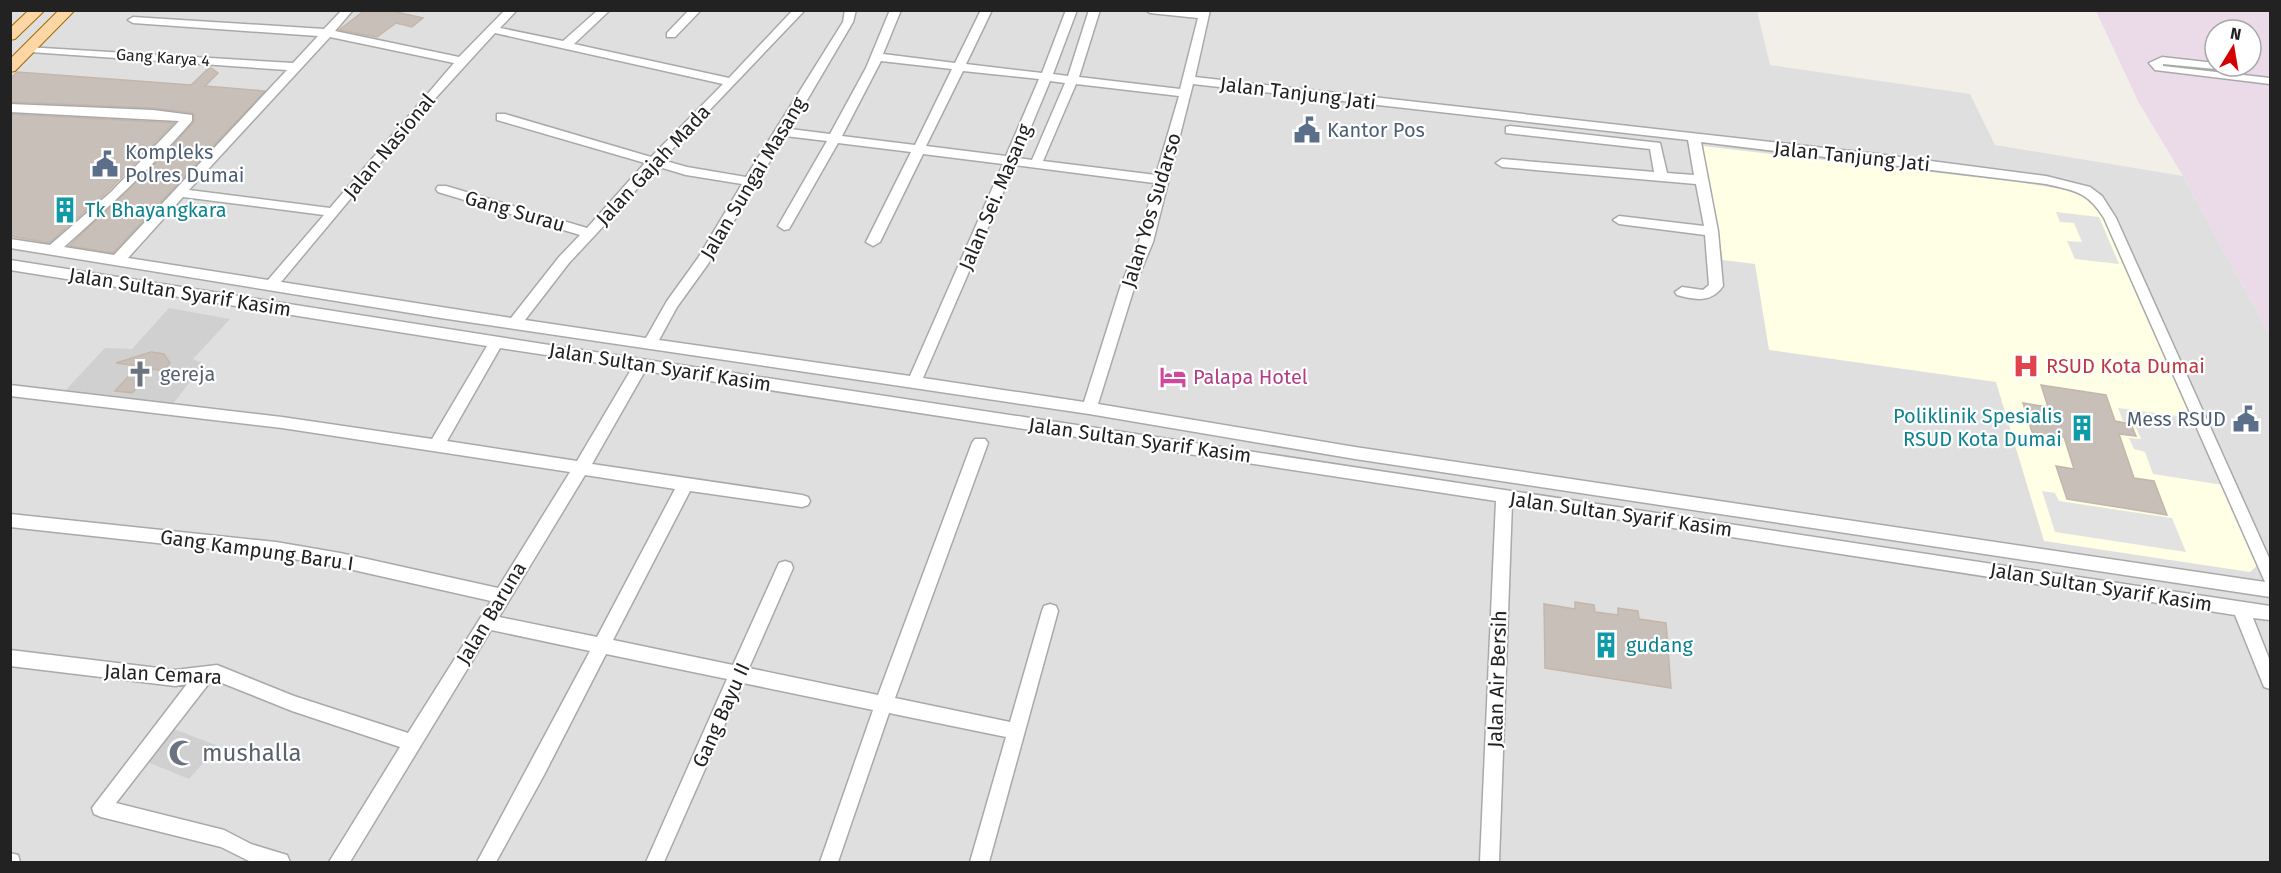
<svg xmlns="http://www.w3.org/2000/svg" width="2281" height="873" font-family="'Fira Sans',sans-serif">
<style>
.residential{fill:#e0dfdf}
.industrial{fill:#ebdbe8;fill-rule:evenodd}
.education{fill:#ffffe5}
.religious{fill:#d0d0d0}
.parking{fill:#e2e2e2}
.building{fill:#c7bfb8;stroke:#c4b6ab;stroke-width:1.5}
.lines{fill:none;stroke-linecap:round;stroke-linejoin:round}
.minor-casing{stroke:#a9a9a9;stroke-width:3}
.major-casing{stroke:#a06b00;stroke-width:2}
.minor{fill:#fff;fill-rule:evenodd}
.major{fill:#fcd6a4;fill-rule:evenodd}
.labels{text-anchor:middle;stroke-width:4.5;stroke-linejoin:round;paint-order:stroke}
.far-street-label{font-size:16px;fill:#222;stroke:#fff}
.street-label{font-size:20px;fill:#222;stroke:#fff}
.service-label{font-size:20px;fill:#4e5e75;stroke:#fff;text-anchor:start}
.culture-label{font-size:20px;fill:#0d838f;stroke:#fff;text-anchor:start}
.health-label{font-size:20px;fill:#be3a42;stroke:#fff;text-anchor:start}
.worship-label{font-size:20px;fill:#5b616d;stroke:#fff;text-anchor:start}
.hotel-label{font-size:20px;fill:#b23c85;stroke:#fff;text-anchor:start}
.near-worship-label{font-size:24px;fill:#5b616d;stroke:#fff;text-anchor:start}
</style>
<rect width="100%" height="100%" fill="#f2efe9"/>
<path class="residential" d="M 10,11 L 1757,11 L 1770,65 L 1970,94 L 1995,145 L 2183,176 L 2270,336 L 2270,862 L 11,862 Z"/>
<path class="industrial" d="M 2096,11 L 2270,11 L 2270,336 L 2183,176 L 2139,103 ZM 2215,30 L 2251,30 L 2251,66 L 2215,66 Z"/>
<path class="education" d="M 1702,146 L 2018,182 L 2078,192 L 2097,205 L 2260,563 L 2250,572 L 2044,541 L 1996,382 L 1769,350 L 1755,264 L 1723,260 Z"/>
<g class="religious">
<path d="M 169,308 L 230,319 L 193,359 L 204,364 L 172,405 L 63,393 L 105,348 L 132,349 Z"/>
<path d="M 174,729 L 218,746 L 189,779 L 145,761 Z"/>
</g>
<g class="parking">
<path d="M 2056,212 L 2099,217 L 2119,264 L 2075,259 L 2067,241 L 2082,242 L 2074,223 L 2060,222 Z"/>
<path d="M 2118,408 L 2193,418 L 2223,485 L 2153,474 L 2145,452 L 2134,449 L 2129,438 L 2141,439 L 2134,423 L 2123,421 Z"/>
<path d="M 2042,491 L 2055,493 L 2059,501 L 2172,518 L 2186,552 L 2055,532 Z"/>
</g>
<g class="building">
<path d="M 365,10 L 387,10 L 423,18 L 412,27 L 396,23 L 377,37 L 339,30 Z"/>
<path d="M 210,67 L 218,73 L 205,86 L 265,91 L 113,253 L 69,246 L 163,156 L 194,122 L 194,115 L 192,113 L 153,108 L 10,102 L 10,79 L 17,72 L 191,85 Z"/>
<path d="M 10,114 L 174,123 L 109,190 L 49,243 L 10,236 Z"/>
<path d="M 151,352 L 164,354 L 170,363 L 163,371 L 153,369 L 132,393 L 115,391 L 138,366 L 116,363 Z"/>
<path d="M 2041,385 L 2106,395 L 2115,421 L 2131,424 L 2136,436 L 2119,434 L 2134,478 L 2154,481 L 2167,515 L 2067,499 L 2056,466 L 2074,469 L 2064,437 L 2032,432 L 2023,403 L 2048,407 Z"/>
<path d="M 1575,602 L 1594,605 L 1595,612 L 1618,615 L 1618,608 L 1638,611 L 1639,619 L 1666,623 L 1671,688 L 1545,668 L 1544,604 L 1575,609 Z"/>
</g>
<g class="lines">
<g class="minor-casing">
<g id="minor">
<path d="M 342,10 L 353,10 L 335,31 L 459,57 L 505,10 L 517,10 L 500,28 L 563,41 L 598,10 L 610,10 L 574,44 L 729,78 L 793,10 L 805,10 L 662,160 L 687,167 L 746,177 L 843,22 L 845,10 L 856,10 L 853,22 L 790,129 L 830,134 L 866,68 L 890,10 L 901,10 L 883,54 L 955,63 L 981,10 L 992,10 L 966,64 L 1042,73 L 1066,10 L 1077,10 L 1053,74 L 1068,76 L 1089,10 L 1100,10 L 1079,77 L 1180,89 L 1198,18 L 1150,13 L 1145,10 L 1210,10 L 1195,77 L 1877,154 L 2046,176 L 2090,187 L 2102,196 L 2116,218 L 2270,560 L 2270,597 L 1355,459 L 1089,414 L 441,318 L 10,248 L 10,239 L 50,245 L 111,192 L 179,121 L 10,112 L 10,104 L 153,110 L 192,115 L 192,121 C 153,166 109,207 64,247 L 114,255 L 287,70 L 30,52 L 26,51 L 26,47 L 293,63 L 318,36 L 133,23 L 128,20 L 133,17 L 324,29 ZM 495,33 L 723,84 L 651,157 L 505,114 L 497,114 L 497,120 L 645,163 L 587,228 L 446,186 L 438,186 L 436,189 L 438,192 L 580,235 L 559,257 L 511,318 L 281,282 L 422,113 ZM 330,37 L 454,63 L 330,208 L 189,190 ZM 881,61 L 952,69 L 915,145 L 842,136 ZM 963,71 L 1039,79 L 1006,156 L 926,146 ZM 1050,81 L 1065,83 L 1032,160 L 1018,158 ZM 1076,84 L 1179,96 L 1156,175 L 1043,161 ZM 1193,84 L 1688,140 L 1694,175 L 1667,173 L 1660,143 L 1510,126 L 1506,127 L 1506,133 L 1650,149 L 1654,172 L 1502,159 L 1496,163 L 1502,167 L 1696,184 L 1704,226 L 1619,216 L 1613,220 L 1619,224 L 1705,235 L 1709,285 L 1703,290 L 1682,287 L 1675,292 L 1677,295 C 1695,300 1712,303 1723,286 L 1718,231 L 1701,142 L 2046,184 C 2075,191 2087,191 2104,218 L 2265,582 L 1355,447 L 1098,404 L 1135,285 L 1153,242 ZM 785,136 L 827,141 L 778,226 L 784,230 L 789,229 L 838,143 L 911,152 L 866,242 L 873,246 L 880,242 L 923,154 L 1003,164 L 910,376 L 659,340 L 677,307 L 708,264 ZM 1015,165 L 1154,183 L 1139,242 L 1121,285 L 1084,402 L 923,378 ZM 656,166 L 686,175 L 742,184 L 698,258 L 667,301 L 646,338 L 525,320 L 569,263 L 625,203 ZM 183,197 L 324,215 L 268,280 L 128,258 Z"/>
<path d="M 689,10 L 701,10 L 675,37 L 667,37 L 667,33 Z"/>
<path d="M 2162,57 L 2215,63 L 2215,66 L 2221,66 L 2215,69 L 2163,64 L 2163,66 L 2270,78 L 2270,84 L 2155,70 L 2149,63 Z"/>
<path d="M 10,260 L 575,349 L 2270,606 L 2270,620 L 2253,618 L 2270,661 L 2270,689 L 2264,687 L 2235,615 L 1512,503 L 1499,862 L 1480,862 L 1496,501 L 645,371 L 592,464 L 802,495 L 808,497 L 810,501 L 808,505 L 802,507 L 690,491 L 613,640 L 733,665 L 779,563 L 785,561 L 791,563 L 793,568 L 749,668 L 878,695 L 972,443 L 975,439 L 985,439 L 988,443 L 895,698 L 1010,722 L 1042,611 L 1044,606 L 1050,604 L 1056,606 L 1058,611 L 989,862 L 970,862 L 1006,737 L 889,713 L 838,862 L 820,862 L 873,710 L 743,683 L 664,862 L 646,862 L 727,679 L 606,654 L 544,775 L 496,862 L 477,862 L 590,651 L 491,630 L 350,862 L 329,862 L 400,747 L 292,711 L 217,681 L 210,682 L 116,803 L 224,830 L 251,844 L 287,855 L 290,862 L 251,862 L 221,847 L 101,817 L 94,814 L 92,808 L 187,684 L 175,686 L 10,666 L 10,650 L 175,670 L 217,665 L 294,696 L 408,733 L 491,601 L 340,567 L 276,556 L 10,527 L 10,514 L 276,542 L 340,553 L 498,588 L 570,472 L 282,428 L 10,396 L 10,385 L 282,417 L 432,439 L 487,346 L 10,270 ZM 500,348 L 632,368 L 577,461 L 447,441 ZM 585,475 L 675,489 L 597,637 L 499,617 Z"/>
<path d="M 10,853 L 18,855 L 20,862 L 10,862 Z"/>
</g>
</g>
<g class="major-casing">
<g id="major">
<path d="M 29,10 L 45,10 L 15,39 L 10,40 L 10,28 Z"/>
<path d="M 59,10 L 75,10 L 15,71 L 10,72 L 10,59 Z"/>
</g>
</g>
<use href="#minor" class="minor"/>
<use href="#major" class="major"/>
</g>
<defs>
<g id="civic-bare" transform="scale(2.07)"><path d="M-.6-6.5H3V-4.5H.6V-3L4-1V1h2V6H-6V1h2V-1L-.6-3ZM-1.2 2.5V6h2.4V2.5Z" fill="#5c6f8a" stroke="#fff" stroke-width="2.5" paint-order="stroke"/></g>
<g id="building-bare" transform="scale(2.07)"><path d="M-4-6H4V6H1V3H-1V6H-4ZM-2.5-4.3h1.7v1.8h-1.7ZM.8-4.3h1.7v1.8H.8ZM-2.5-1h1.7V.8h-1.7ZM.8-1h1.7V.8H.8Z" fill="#0f9aa8" stroke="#fff" stroke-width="2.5" paint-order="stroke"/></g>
<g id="hospital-bare" transform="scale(2.07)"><path d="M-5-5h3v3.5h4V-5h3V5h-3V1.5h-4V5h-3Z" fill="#e0444e" stroke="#fff" stroke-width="2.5" paint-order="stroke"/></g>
<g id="church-bare" transform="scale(2.07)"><path d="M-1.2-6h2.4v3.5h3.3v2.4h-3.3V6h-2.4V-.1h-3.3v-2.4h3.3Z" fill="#6b7280" stroke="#fff" stroke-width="2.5" paint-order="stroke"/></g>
<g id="hotel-bare" transform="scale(2.07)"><path d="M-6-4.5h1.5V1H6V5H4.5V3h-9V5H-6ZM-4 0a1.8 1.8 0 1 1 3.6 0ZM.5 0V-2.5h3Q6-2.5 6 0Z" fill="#d1479c" stroke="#fff" stroke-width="2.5" paint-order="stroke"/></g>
<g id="mosque-bare" transform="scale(2.07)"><path d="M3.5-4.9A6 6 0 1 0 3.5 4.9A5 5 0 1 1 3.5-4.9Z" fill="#6b7280" stroke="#fff" stroke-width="2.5" paint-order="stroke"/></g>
</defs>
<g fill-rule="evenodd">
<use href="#civic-bare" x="1307" y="130"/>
<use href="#civic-bare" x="105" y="164"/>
<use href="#building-bare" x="65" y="210"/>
<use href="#hospital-bare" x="2026" y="366"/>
<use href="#church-bare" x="140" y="374"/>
<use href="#hotel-bare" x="1173" y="377"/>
<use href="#civic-bare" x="2246" y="419"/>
<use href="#building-bare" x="2082" y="428"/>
<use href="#building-bare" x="1606" y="645"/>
<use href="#mosque-bare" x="182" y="753"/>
</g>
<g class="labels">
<g class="far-street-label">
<text transform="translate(163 57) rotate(4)" y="6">Gang Karya 4</text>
</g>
<g class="street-label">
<text transform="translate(1298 93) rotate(7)" y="7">Jalan Tanjung Jati</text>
<text transform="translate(389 146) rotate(-50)" y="7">Jalan Nasional</text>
<text transform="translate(1852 156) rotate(6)" y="7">Jalan Tanjung Jati</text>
<text transform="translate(653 165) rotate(-47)" y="7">Jalan Gajah Mada</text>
<text transform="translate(753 178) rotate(-59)" y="7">Jalan Sungai Masang</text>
<text transform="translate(995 197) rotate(-67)" y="7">Jalan Sei. Masang</text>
<text transform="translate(1151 210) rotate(-73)" y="7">Jalan Yos Sudarso</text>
<text transform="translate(515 211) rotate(16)" y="7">Gang Surau</text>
<text transform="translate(180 292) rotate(9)" y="7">Jalan Sultan Syarif Kasim</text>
<text transform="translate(660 367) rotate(9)" y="7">Jalan Sultan Syarif Kasim</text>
<text transform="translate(1140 440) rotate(8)" y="7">Jalan Sultan Syarif Kasim</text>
<text transform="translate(1621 514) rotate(8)" y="7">Jalan Sultan Syarif Kasim</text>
<text transform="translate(257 550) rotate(8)" y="7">Gang Kampung Baru I</text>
<text transform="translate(2101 587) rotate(9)" y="7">Jalan Sultan Syarif Kasim</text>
<text transform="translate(491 613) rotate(-59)" y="7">Jalan Baruna</text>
<text transform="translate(163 674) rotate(3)" y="7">Jalan Cemara</text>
<text transform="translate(1497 679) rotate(-88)" y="7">Jalan Air Bersih</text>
<text transform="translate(721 715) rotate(-66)" y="7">Gang Bayu II</text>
</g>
<g class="service-label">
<text x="1327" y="137">Kantor Pos</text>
<text x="125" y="159">Kompleks<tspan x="125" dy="23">Polres Dumai</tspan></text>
<text x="2226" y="426" text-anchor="end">Mess RSUD</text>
</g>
<g class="culture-label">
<text x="85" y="217">Tk Bhayangkara</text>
<text x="2062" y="423" text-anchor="end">Poliklinik Spesialis<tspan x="2062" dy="23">RSUD Kota Dumai</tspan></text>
<text x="1626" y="652">gudang</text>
</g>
<g class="health-label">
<text x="2046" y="373">RSUD Kota Dumai</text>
</g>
<g class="worship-label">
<text x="160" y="381">gereja</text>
</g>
<g class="hotel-label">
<text x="1193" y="384">Palapa Hotel</text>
</g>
<g class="near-worship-label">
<text x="202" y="761">mushalla</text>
</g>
</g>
<rect width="2281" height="873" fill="none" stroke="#222222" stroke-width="24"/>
<g transform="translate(2233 48) rotate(11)"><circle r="28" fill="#ffffff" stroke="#a7a7a7" stroke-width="1.5"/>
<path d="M0-4.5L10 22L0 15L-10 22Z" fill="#d40000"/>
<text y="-9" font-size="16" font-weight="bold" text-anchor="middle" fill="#222222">N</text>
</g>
</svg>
